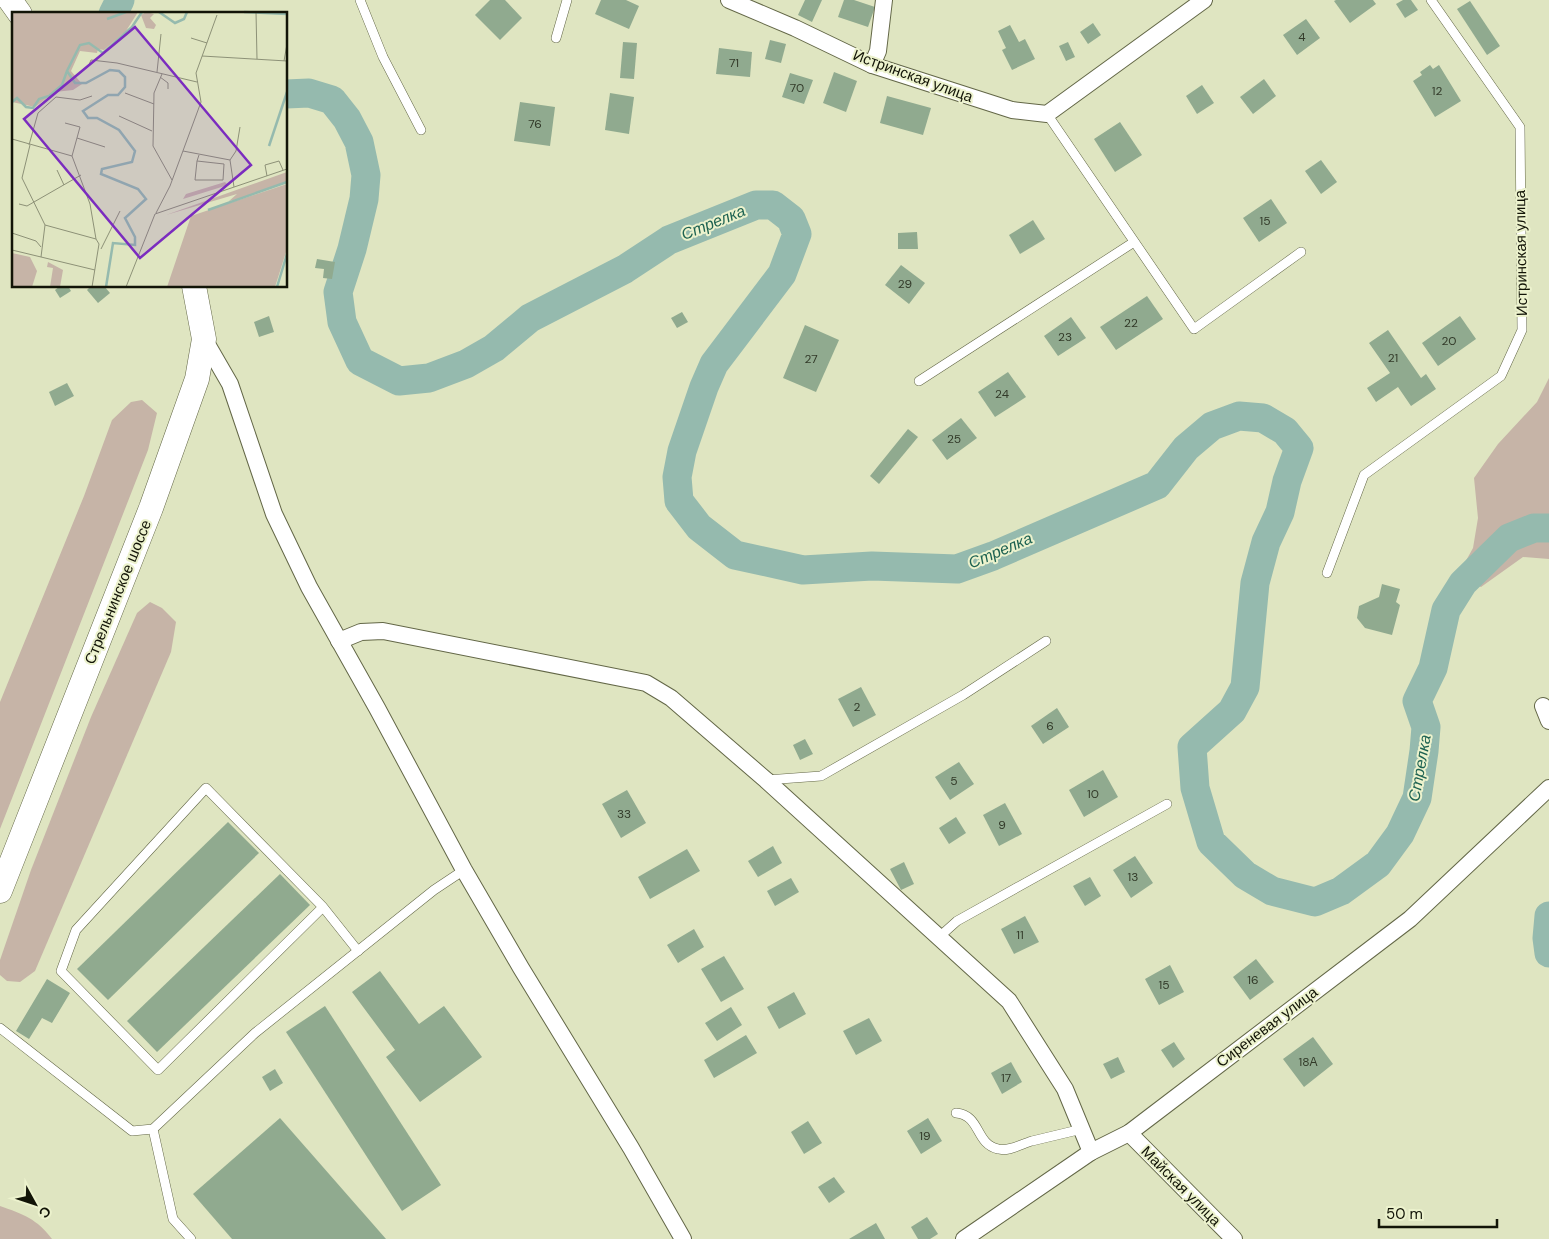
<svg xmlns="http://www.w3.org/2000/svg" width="1549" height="1239" font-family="'DM Sans',sans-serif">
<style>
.green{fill:#c6b4a7}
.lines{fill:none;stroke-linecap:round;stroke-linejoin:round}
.river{stroke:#95baae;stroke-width:29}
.building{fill:#90aa8f}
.service-casing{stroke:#636747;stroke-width:10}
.minor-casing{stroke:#636747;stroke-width:18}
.secondary-casing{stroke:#636747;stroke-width:25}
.service{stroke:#fff;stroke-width:9}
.minor{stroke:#fff;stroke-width:16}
.secondary{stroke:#fff;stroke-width:24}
.labels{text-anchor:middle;stroke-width:4;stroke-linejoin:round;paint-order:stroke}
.number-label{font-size:12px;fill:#323a29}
.street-label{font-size:15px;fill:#121407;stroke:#ecf2cd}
.water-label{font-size:16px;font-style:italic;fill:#1d6251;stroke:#ecf2cd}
.inset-river{fill:none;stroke:#95baae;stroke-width:2.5}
.inset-road{fill:none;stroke:#8d9177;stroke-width:1}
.view{fill:#7b2cbf;fill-opacity:0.15;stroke:#7b2cbf;stroke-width:2.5}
.inset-edge{fill:none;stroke:#121407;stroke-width:2.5}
</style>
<rect width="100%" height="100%" fill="#dfe5c1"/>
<g class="green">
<path d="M 1549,378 L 1549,559 L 1523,557 L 1481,587 L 1458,575 L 1473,548 L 1478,518 L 1474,478 L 1498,444 L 1537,402 Z"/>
<path d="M 142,400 L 157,413 L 148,450 L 0,829 L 0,702 L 84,496 L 112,420 L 131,402 Z"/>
<path d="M 150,602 L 162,608 L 176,622 L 171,652 L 35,971 L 20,982 L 7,981 L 0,975 L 0,960 L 31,870 L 91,717 L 137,613 Z"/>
<path d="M 0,1206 C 23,1214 37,1219 52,1239 L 0,1239 Z"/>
</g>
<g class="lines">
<g class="river">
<path d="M 113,14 L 120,0"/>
<path d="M 286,94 L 309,93 L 332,100 L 347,119 L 359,142 L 366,175 L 364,199 L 352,249 L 338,292 L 342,322 L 360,361 L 399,381 L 429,378 L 466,364 L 494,348 L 530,318 L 625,269 L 669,240 L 756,205 L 773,205 L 791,219 L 797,234 L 782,274 L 714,364 L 704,387 L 682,451 L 677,477 L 679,501 L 699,527 L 735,555 L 803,570 L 872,566 L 957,569 L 993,556 L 1157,485 L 1186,448 L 1212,426 L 1239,416 L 1263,418 L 1285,431 L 1299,448 L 1287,481 L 1280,512 L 1266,542 L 1255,583 L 1245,687 L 1232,711 L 1192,747 L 1195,788 L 1211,842 L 1245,875 L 1272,891 L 1315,902 L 1341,891 L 1378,864 L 1400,834 L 1417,798 L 1424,751 L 1426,727 L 1417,701 L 1433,668 L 1446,610 L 1463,583 L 1509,538 L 1534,528 L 1549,528"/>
<path d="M 1549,916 L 1547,938 L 1549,953"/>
</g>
</g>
<g class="building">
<path d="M 490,0 L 505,0 L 522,18 L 500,40 L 475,15 Z"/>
<path d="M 601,0 L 626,0 L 639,6 L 629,29 L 595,14 Z"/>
<path d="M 805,0 L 822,0 L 812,22 L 798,15 Z"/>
<path d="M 844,0 L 854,0 L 875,7 L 868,27 L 838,17 Z"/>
<path d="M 1336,0 L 1373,0 L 1376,4 L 1350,23 L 1334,1 Z"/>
<path d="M 1403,0 L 1411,0 L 1418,10 L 1405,18 L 1396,4 Z"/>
<path d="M 1470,1 L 1500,46 L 1487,55 L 1457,9 Z"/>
<path d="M 1306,19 L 1320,38 L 1297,55 L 1283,35 Z"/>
<path d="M 1093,23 L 1101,35 L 1088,44 L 1080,32 Z"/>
<path d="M 1010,25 L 1019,42 L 1025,39 L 1035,59 L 1012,70 L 1002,50 L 1006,48 L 998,31 Z"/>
<path d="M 770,40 L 786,44 L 781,63 L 765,59 Z"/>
<path d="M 623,42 L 637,43 L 634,79 L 620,78 Z"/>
<path d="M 1068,42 L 1075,57 L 1066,61 L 1059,46 Z"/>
<path d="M 719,48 L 752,52 L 750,77 L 716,74 Z"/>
<path d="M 1430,65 L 1433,69 L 1439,65 L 1461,101 L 1435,117 L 1413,81 L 1422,75 L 1420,72 Z"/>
<path d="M 834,72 L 857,81 L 846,112 L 823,103 Z"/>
<path d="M 790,73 L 813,80 L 804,104 L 782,97 Z"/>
<path d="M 1264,79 L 1276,96 L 1253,114 L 1240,97 Z"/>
<path d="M 1202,85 L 1214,103 L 1197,114 L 1186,96 Z"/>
<path d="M 610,93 L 634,97 L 629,134 L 605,130 Z"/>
<path d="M 887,96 L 931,108 L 923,135 L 880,123 Z"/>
<path d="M 520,102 L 555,107 L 550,146 L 514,141 Z"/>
<path d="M 1120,122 L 1142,155 L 1115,172 L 1094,139 Z"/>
<path d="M 1321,160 L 1337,182 L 1321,194 L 1305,171 Z"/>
<path d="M 1271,199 L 1287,223 L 1259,242 L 1243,218 Z"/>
<path d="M 1033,220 L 1045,239 L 1020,254 L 1009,235 Z"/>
<path d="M 917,232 L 918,249 L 898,249 L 898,233 Z"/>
<path d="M 317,259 L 335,262 L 332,279 L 323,278 L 324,269 L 315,268 Z"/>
<path d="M 901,265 L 925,283 L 909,304 L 885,285 Z"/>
<path d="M 60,286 L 68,286 L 71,291 L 60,298 L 55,290 Z"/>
<path d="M 91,286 L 104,286 L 110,293 L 98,303 L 87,290 Z"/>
<path d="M 1147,296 L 1163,319 L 1116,350 L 1100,327 Z"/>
<path d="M 682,312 L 688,322 L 677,328 L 671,318 Z"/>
<path d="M 269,316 L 274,332 L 259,337 L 254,322 Z"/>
<path d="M 1460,316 L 1476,339 L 1438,366 L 1422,343 Z"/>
<path d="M 1071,317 L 1086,338 L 1058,356 L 1044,336 Z"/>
<path d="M 805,325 L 839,340 L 816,392 L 783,378 Z"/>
<path d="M 1388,330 L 1421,378 L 1426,374 L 1436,389 L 1411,406 L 1398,387 L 1376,402 L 1367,388 L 1390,373 L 1369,343 Z"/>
<path d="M 1008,372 L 1026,397 L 995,417 L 978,392 Z"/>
<path d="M 67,383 L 74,396 L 55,406 L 49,392 Z"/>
<path d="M 961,418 L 977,438 L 947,460 L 932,440 Z"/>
<path d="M 908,429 L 918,437 L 879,484 L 870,476 Z"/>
<path d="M 1382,584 L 1400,589 L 1396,602 L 1400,605 L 1392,635 L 1365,628 L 1357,618 L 1359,606 L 1379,597 Z"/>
<path d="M 861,687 L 876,715 L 853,727 L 838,699 Z"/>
<path d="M 1057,708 L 1069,727 L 1043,744 L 1031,726 Z"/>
<path d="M 805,739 L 813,754 L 800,760 L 793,745 Z"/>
<path d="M 959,762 L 974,784 L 950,800 L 935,777 Z"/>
<path d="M 1103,770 L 1118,797 L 1084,817 L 1069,790 Z"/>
<path d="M 627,790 L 646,823 L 621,838 L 602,804 Z"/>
<path d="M 1005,803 L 1022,834 L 999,846 L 983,815 Z"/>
<path d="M 956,817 L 966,833 L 949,844 L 939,828 Z"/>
<path d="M 228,822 L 259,853 L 108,1000 L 77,969 Z"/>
<path d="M 773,846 L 782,863 L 758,877 L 748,861 Z"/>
<path d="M 687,849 L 700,871 L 650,899 L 638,877 Z"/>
<path d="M 1135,856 L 1153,883 L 1131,898 L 1113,870 Z"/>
<path d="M 904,862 L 914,884 L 901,890 L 890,869 Z"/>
<path d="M 280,874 L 310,905 L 157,1052 L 127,1021 Z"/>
<path d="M 1090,877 L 1101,896 L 1085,906 L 1073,886 Z"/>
<path d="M 791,878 L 799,892 L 775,906 L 767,891 Z"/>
<path d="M 1025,916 L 1039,942 L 1014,954 L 1001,929 Z"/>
<path d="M 694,929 L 704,947 L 678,963 L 667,945 Z"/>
<path d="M 724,956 L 744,989 L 721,1002 L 701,969 Z"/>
<path d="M 1256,959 L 1274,982 L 1250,1000 L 1233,977 Z"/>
<path d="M 1170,965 L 1184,992 L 1159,1005 L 1145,979 Z"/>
<path d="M 380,971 L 419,1024 L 444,1006 L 482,1057 L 420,1102 L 386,1057 L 395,1050 L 352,992 Z"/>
<path d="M 47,979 L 70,993 L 52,1023 L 42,1018 L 29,1039 L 16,1031 Z"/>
<path d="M 794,992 L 806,1014 L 779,1029 L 767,1007 Z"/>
<path d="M 325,1006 L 441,1185 L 402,1211 L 286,1032 Z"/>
<path d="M 731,1007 L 742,1025 L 717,1041 L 705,1023 Z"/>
<path d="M 869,1018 L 882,1041 L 856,1055 L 843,1031 Z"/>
<path d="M 746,1035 L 757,1053 L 714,1078 L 704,1060 Z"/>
<path d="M 1313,1037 L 1333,1064 L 1304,1087 L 1283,1059 Z"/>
<path d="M 1174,1042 L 1185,1059 L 1173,1068 L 1161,1050 Z"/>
<path d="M 1118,1057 L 1125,1072 L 1111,1079 L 1103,1064 Z"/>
<path d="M 1011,1062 L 1022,1082 L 1002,1094 L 991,1073 Z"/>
<path d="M 275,1069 L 283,1083 L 270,1091 L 262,1077 Z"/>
<path d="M 280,1118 L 386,1239 L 232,1239 L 193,1194 Z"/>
<path d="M 928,1118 L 942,1141 L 921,1154 L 907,1131 Z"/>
<path d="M 808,1121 L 822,1143 L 804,1154 L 791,1132 Z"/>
<path d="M 834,1177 L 845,1192 L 829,1203 L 818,1187 Z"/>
<path d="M 927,1217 L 938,1234 L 930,1239 L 918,1239 L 911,1227 Z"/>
<path d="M 876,1223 L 885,1239 L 849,1239 Z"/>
</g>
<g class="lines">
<g class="service-casing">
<g id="service">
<path d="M 360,0 L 383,57 L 421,130"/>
<path d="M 556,38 L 567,0"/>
<path d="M 1047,114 L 1194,329 L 1301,252"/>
<path d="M 919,381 L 1134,242"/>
<path d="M 1327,573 L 1364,475 L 1501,376 L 1522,330 L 1520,127 L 1431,0"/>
<path d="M 766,780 L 821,776 L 963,695 L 1046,641"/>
<path d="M 323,907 L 158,1070 L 61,971 L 76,930 L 206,788 L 323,907 L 358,951"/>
<path d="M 938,938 L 957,921 L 1167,804"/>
<path d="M 0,1028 L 132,1131 L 153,1129 L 255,1033 L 434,890 L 464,870"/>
<path d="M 956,1113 C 981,1115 975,1144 998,1149 C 1009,1152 1021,1144 1032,1141 C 1048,1137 1065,1133 1082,1129"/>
<path d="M 153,1129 L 173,1219 L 191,1239"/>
</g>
</g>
<g class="minor-casing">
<g id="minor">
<path d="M 729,0 L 795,28 L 872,65 L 1012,110 L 1047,114 L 1204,0"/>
<path d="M 872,65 L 878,51 L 884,0"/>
<path d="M 204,339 L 230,384 L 274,514 L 309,587 L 377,708 L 464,870 L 521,968 L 631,1148 L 683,1239"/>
<path d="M 339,641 L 361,632 L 383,631 L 646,683 L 671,698 L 766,780 L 1009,1001 L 1065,1089 L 1091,1152"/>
<path d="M 1543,706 L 1549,721"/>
<path d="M 1129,1133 L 1234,1239"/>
<path d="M 964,1239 L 1091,1152 L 1129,1133 L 1410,919 L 1549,788"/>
</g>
</g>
<g class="secondary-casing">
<g id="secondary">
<path d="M 10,0 L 20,14"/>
<path d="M 0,891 L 151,508 L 197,379 L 204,339 L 194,286"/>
</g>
</g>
<use href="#service" class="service"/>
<use href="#minor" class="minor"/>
<use href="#secondary" class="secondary"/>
</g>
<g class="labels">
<g class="number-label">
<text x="1302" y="41">4</text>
<text x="734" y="67">71</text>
<text x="797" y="92">70</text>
<text x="1437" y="95">12</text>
<text x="535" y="128">76</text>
<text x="1265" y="225">15</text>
<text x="905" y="288">29</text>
<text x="1131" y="327">22</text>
<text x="1065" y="341">23</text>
<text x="1449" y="345">20</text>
<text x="1393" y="362">21</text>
<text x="811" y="363">27</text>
<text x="1002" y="398">24</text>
<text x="954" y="443">25</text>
<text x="857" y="711">2</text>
<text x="1050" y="730">6</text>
<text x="954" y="785">5</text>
<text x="1093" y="798">10</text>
<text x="624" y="818">33</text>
<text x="1002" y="829">9</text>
<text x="1133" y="881">13</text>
<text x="1020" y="939">11</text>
<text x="1253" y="984">16</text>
<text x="1164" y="989">15</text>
<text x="1308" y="1066">18А</text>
<text x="1006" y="1082">17</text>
<text x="925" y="1140">19</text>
</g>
<g class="street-label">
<text transform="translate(913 76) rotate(20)" y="5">Истринская улица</text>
<text transform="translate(1521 253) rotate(-91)" y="5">Истринская улица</text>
<text transform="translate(118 592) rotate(-68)" y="5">Стрельнинское шоссе</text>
<text transform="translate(1267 1027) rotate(-37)" y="5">Сиреневая улица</text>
<text transform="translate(1181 1186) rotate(45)" y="5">Майская улица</text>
</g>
<g class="water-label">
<text transform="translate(713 222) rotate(-22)" y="6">Стрелка</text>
<text transform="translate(1000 550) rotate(-23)" y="6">Стрелка</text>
<text transform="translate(1419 768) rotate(-80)" y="6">Стрелка</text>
</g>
</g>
<g transform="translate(12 12)">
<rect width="275" height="275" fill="#dfe5c1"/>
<path d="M 0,0 L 126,0 L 114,19 L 92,38 L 86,37 L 85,41 L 68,39 L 59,59 L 70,72 L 61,78 L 43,80 L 23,95 L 0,90 ZM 134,0 L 142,2 L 138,6 L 144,13 L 142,17 L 134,16 L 129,3 ZM 275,160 L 275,170 L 227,187 L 217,189 L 225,182 L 154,203 ZM 213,170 L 216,173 L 171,187 L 174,182 ZM 275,172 L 275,237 L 263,275 L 155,275 L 179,204 ZM 0,241 L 18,245 L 25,259 L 20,275 L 0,275 ZM 36,250 L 51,258 L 48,275 L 38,275 L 41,256 L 35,255 Z" fill="#c6b4a7"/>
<path class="inset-river" d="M 147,0 L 163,11 L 172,7 L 175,0M 232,0 L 275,2M 95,7 L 114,0M 0,90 L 5,86 L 14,95 L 21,96 L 27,87 L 37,84 L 50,73 L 55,59M 257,134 L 275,80M 196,198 L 275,170M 94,275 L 101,231 L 123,233 L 123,225 L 113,206 L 134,187 L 126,177 L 89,162 L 90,157 L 120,150 L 123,139 L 107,118 L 85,106 L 76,106 L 71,99 L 96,83 L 106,83 L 113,75 L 113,65 L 107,59 L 98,58 L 74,71 L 63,71 L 55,59 L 68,33 L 77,31 L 91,41 L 120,15 L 130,0M 265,275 L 275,242"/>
<path class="inset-road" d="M 244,0 L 245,47M 179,26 L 195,31M 190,44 L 275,49M 272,49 L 275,32M 76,55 L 79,48 L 105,51 L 185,70M 145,60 L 149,22M 150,62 L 142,81 L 141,134 L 160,168M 148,65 L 156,71 L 156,77M 113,81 L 142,92M 107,104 L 140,119M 53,111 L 68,115 L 60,144M 65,126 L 93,135M 0,127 L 60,144 L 78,192 L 84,227M 17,133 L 26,101 L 44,85 L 68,88 L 80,84M 18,133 L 10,166 L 33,213 L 84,227 L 87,232 L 80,275M 171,139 L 218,148 L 222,175M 218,148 L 224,139 L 228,115M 185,149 L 212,152 L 211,168 L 183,168 L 185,149 L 187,143M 45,158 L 52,173M 255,164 L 253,153 L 267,149 L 271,158M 7,192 L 15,194 L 69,163M 144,201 L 158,174 L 189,90 L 184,61 L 205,3M 0,221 L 24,229 L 29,235M 89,237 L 108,199M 0,238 L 83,258M 29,245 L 33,213M 114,275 L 143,202 L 275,157"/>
<path class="view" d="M 123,15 L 239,153 L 128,246 L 12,107 Z"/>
<rect width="275" height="275" class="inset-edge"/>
</g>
<g transform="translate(35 1204) rotate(130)" stroke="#ecf2cd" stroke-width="4" paint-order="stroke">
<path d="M0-4L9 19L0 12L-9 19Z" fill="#121407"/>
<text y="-8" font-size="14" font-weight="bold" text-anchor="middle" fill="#121407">С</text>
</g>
<path d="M1379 1219v8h118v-8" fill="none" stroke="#121407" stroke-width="2.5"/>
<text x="1386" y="1219" font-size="15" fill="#121407" stroke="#ecf2cd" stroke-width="4" paint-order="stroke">50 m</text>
</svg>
